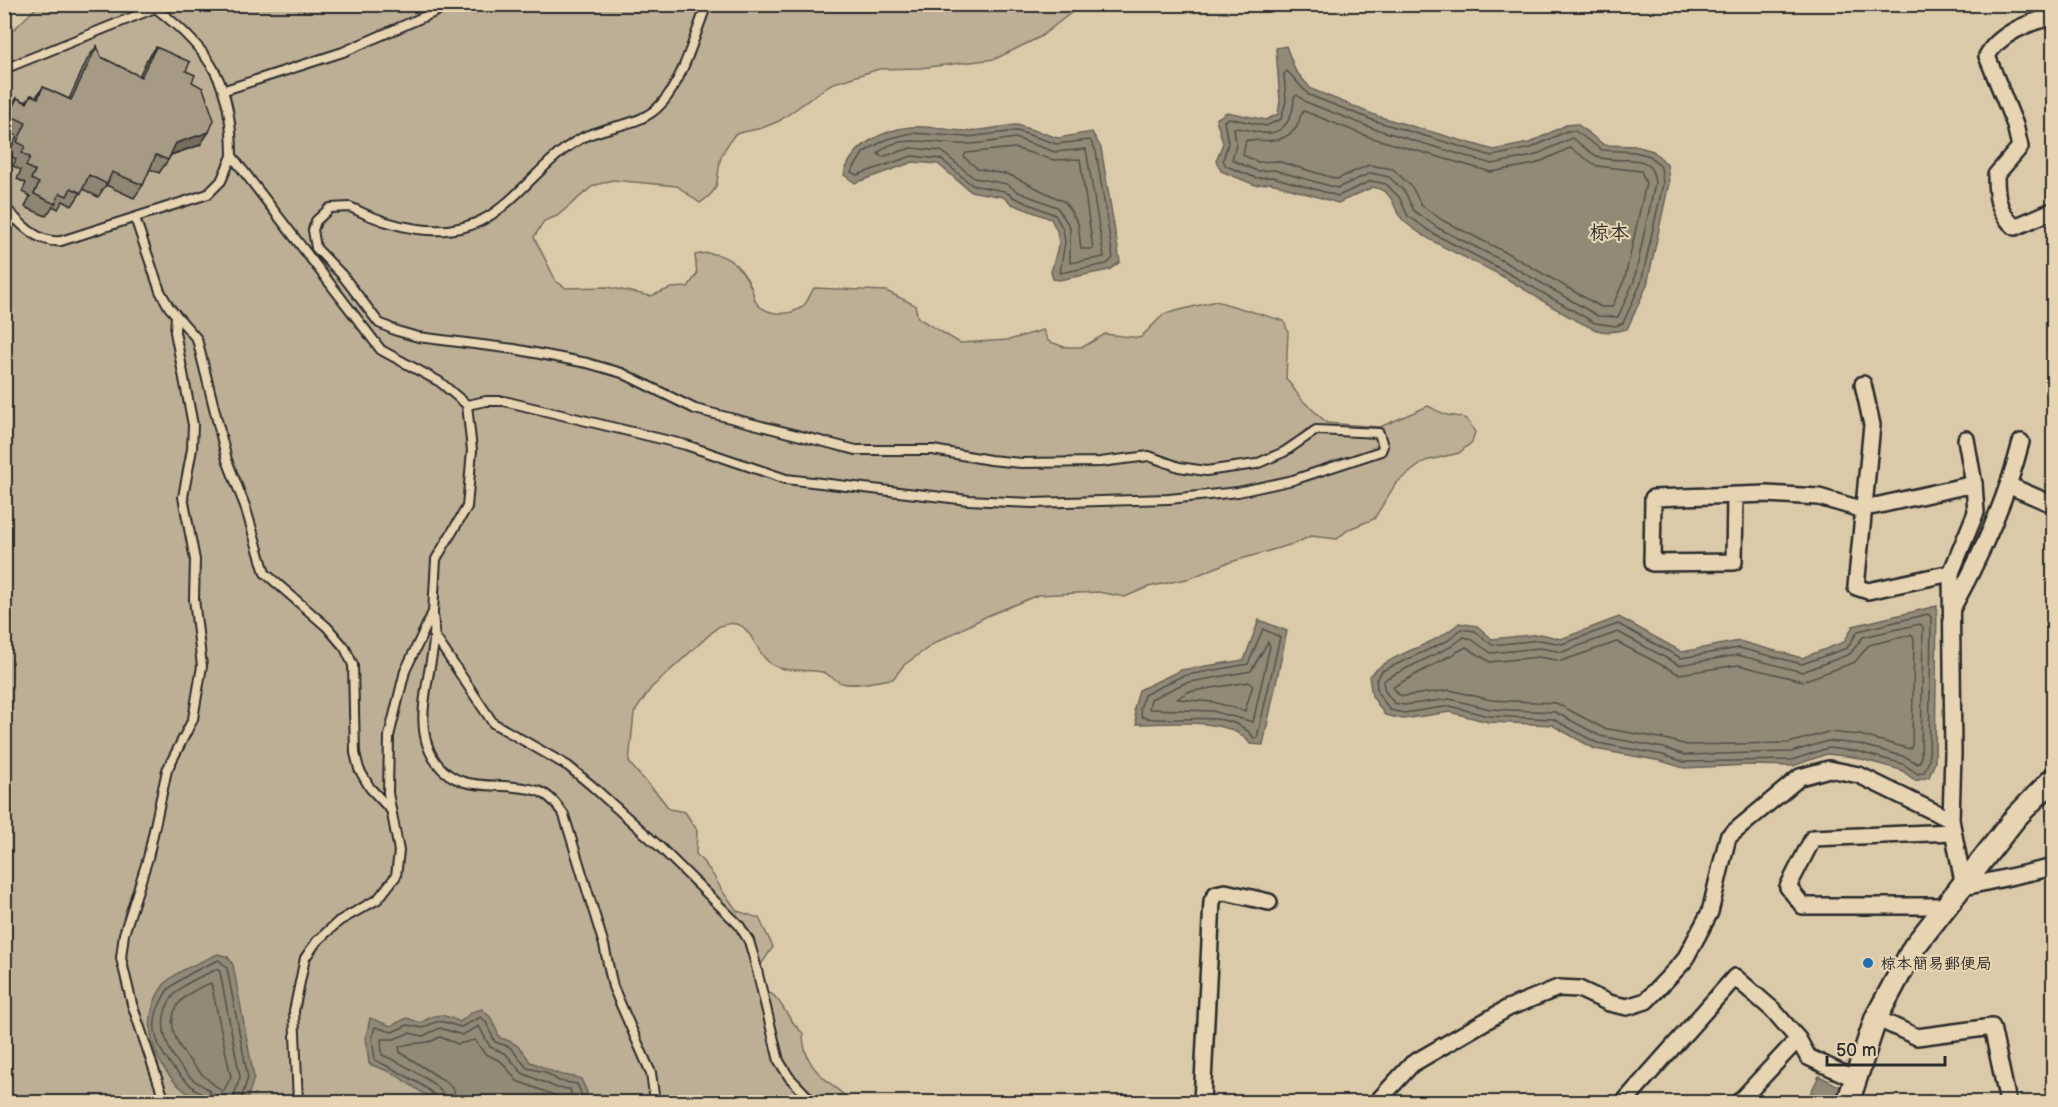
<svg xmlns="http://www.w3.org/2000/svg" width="2058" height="1107" font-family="'Balsamiq Sans','Klee One',sans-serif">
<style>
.green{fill:#bdaf95;stroke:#746d60;stroke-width:1.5}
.water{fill:#928977;stroke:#696359;stroke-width:1.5}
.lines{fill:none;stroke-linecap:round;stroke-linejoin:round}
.shore{stroke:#545149;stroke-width:1.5}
.lane-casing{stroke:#2b2b2b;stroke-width:12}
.street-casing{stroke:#2b2b2b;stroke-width:20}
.secondary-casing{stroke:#2b2b2b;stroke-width:26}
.lane{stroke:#e6d4b2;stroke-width:8}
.street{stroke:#e6d4b2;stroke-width:15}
.secondary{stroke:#e6d4b2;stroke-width:21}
.wall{fill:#908472;stroke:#2b2b2b;stroke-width:1.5}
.shaded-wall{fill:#756c5c;stroke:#2b2b2b;stroke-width:1.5}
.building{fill:#a79a84;stroke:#2b2b2b;stroke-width:1.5}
.poi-dot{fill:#1f6fb2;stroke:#e6d4b2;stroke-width:2}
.labels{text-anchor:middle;stroke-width:4.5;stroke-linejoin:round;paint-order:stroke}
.poi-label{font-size:16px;font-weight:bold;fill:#2b2b2b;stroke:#e6d4b2;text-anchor:start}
.quarter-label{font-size:20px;font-weight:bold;fill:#2b2b2b;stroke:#e6d4b2}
</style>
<rect width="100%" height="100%" fill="#dbcaaa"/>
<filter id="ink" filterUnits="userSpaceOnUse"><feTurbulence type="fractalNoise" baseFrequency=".0167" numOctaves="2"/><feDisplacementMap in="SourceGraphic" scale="12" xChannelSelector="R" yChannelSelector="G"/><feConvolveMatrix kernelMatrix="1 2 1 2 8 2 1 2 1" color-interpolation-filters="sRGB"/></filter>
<g filter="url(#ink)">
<path class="green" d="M 40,4 L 1081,5 L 1040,37 L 995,59 L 920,68 L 879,69 L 831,84 L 779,121 L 762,128 L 735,134 C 730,142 721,152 720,161 C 716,183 721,189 700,203 L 677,186 L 612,180 L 593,186 L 557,216 L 544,221 L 534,237 L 556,281 L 566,288 L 607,287 L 651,296 L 671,288 L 688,287 L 697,274 L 695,255 C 721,248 741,264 751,287 C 753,292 754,300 757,304 C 769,316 793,317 805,304 C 808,300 811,293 814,288 L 886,291 L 915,305 L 918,318 L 960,343 L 1009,340 L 1043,330 L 1048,341 L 1064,347 L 1083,347 L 1105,334 L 1140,338 L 1164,314 L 1216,301 L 1284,321 L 1288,332 L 1286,378 L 1301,399 L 1327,423 L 1380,427 L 1428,406 C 1434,409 1441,413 1447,415 C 1465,418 1465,414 1475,432 L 1472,442 L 1459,453 L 1425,461 L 1396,483 L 1374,519 L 1349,529 L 1337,539 L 1311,536 L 1296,543 L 1224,564 L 1191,578 L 1148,587 L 1125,597 L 1098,592 L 1038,595 L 987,616 L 935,643 L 904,665 L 893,679 C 879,680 856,687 842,683 C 835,681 829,674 822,672 C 808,669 783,673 771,664 C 750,649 753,612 718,627 L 651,688 L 634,713 L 629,762 C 641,779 658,791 669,809 L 685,812 L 697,830 L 696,854 C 707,865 713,873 720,887 C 723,894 732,902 737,911 L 759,918 L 773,947 L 760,966 L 767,991 C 782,998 787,1021 803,1033 C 803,1071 829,1079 851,1102 L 5,1102 L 4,39 Z"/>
<g class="water">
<path d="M 1286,46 L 1295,70 L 1311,89 L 1377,116 L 1494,150 L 1529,143 L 1566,125 L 1577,124 L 1604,145 L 1636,146 L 1653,151 L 1667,164 L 1669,183 L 1647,285 L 1627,329 C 1616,332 1602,333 1592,328 C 1560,314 1531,292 1500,275 C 1469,258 1432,245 1405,222 C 1390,209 1398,193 1373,187 L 1338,203 L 1271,183 L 1255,185 L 1221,171 L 1216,161 L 1223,143 L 1216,119 L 1227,112 L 1266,120 L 1278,114 L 1280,101 L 1276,48 Z"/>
<path d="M 1017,125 L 1058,138 L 1092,132 L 1101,148 L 1120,262 L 1109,270 L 1059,280 L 1053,279 L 1051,272 L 1059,243 L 1057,231 L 1051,219 L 1012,204 L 1003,197 L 970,191 L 938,164 L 913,162 L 855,183 L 844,175 C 851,146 882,130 911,127 C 929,125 948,131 966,131 C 983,131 1001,126 1017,125 Z"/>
<path d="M 1937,606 L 1935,762 L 1929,777 L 1916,781 L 1901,770 L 1854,757 L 1827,754 L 1793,766 L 1749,765 L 1684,768 L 1661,761 L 1595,749 L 1552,725 L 1488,722 L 1450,712 L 1403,719 L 1385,715 L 1372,696 L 1369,676 C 1394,651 1433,647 1459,623 L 1477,626 L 1492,639 L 1541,634 L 1561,639 L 1619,617 L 1682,652 L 1739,641 L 1802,658 L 1844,642 L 1853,626 Z"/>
<path d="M 1259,620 L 1287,631 L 1263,745 L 1250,744 C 1232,716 1168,724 1137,724 L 1134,709 L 1139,690 L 1181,670 L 1244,660 Z"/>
<path d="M 218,954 L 228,957 L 233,965 L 254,1078 L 247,1100 L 242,1102 C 230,1103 213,1106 201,1101 C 159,1081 134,1026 163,986 C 174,971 201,962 218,954 Z"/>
<path d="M 482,1009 L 491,1018 L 500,1038 C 516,1042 522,1048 530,1062 C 541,1065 553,1073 562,1075 C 569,1076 574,1076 581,1079 L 587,1092 L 586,1102 L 436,1102 L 393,1073 L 369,1064 L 366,1037 L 370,1018 L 391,1026 L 407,1018 L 421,1023 C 437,1012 444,1014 460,1022 L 472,1012 Z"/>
<path d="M 1819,1076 L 1843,1088 L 1837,1102 L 1806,1102 Z"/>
</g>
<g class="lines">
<g class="shore">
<path d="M 1287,71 L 1309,95 L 1375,121 L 1492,156 L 1531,148 L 1567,131 L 1575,131 L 1602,150 L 1635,152 L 1650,156 L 1661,167 L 1663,184 L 1641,283 L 1623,323 L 1616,326 L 1595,323 L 1501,269 L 1434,234 L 1408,216 L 1399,197 L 1386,184 L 1371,181 L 1338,196 L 1273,177 L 1256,178 L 1226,166 L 1223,160 L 1228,143 L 1224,121 L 1229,118 L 1266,126 L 1281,119 L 1286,101 L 1284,74 Z"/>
<path d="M 1297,95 L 1306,102 L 1372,128 L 1492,164 L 1533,156 L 1572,138 C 1581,144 1589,153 1599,157 C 1621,166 1652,147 1655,183 L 1634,281 L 1618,317 L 1598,316 L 1505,262 L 1438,228 L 1414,211 L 1405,192 L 1389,177 L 1371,173 L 1337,188 L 1274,170 L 1257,171 L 1232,160 L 1236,144 L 1234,128 C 1244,128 1254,132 1263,133 C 1285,136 1294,115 1294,97 Z"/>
<path d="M 1304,111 L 1369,137 L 1491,172 L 1535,164 L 1570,148 L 1597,166 L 1641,171 L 1646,183 L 1625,278 L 1612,307 L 1601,307 L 1509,254 L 1442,220 L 1421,205 L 1412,187 L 1393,169 L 1369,165 L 1337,179 L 1277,161 L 1258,162 L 1243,155 L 1246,140 C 1264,140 1282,145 1296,128 C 1300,122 1299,115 1304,111 Z"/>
<path d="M 1017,131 L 1057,144 L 1090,140 L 1096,151 L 1113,258 L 1107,264 L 1060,273 L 1065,242 L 1063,229 L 1055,215 L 1015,198 L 1004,191 L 972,185 L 941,159 L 912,156 L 857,175 L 851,172 L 864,152 L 887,139 L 912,133 L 967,137 Z"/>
<path d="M 1015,138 L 1055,152 L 1086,149 L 1104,257 L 1070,263 L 1070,227 L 1057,207 L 1018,192 L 1007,184 L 974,178 L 941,151 L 911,148 L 882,157 L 878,154 C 895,131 944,146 968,144 C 984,144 1000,140 1015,138 Z"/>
<path d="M 1014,148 L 1054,160 L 1080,159 L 1093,249 L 1081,249 L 1078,223 L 1065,202 L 1010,175 L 978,169 L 964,157 L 966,153 Z"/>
<path d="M 1928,614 L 1931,617 L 1929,761 L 1924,772 L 1918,774 L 1903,764 L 1856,751 L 1828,748 L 1792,760 L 1684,762 L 1663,755 L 1597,743 L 1553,719 L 1488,716 L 1450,706 L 1404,713 L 1390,710 L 1378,693 L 1376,680 L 1382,671 L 1449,640 L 1461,629 L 1475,631 L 1492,645 L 1540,640 L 1562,644 L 1618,624 L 1681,658 L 1739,648 L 1802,664 L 1847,648 L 1858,631 Z"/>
<path d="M 1920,624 L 1923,627 L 1921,759 L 1918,764 L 1906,757 L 1858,744 L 1828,741 L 1791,752 L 1685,755 L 1664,748 L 1600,736 L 1555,712 L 1490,709 L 1450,699 L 1404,705 L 1394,703 L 1385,691 L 1383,682 L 1387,678 L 1452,646 L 1464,637 L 1471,639 L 1491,653 L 1540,648 L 1562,652 L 1618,632 L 1679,665 L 1738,655 L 1802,672 L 1850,654 L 1863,637 Z"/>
<path d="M 1263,629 L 1280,637 L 1257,738 L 1254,738 C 1230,705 1174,726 1142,717 L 1140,709 L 1144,695 L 1182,676 L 1248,664 Z"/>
<path d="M 1911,635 L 1914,638 L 1912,746 L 1910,749 L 1860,735 L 1828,732 L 1789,743 L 1687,745 L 1665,739 L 1603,728 L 1556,703 L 1491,700 L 1450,690 L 1404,696 L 1399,695 L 1393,687 L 1466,647 L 1490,662 L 1539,657 L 1561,661 L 1617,642 L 1679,674 L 1738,665 L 1803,681 L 1855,662 L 1869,645 Z"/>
<path d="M 1268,642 L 1270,646 L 1253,722 L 1212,711 L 1149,709 L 1151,699 L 1185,683 L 1251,671 Z"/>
<path d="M 1249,682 L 1253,685 L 1245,711 L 1213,702 L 1177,699 L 1187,692 Z"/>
<path d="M 211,983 L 231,1077 L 223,1092 C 184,1062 138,1009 211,983 Z"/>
<path d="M 206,1102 L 204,1096 C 177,1076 141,1041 160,1004 C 163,999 165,991 170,988 C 183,976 202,967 219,960 L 227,968 L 248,1078 L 240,1102"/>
<path d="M 214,1102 C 213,1087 199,1086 190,1077 C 168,1056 152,1021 174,995 C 183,983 204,975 218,969 L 220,972 L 240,1077 L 232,1102"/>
<path d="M 439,1102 C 437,1090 388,1066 375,1060 L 372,1037 L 375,1027 L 392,1032 L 408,1025 L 423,1028 C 443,1017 440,1022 461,1027 L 481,1017 L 486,1022 L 495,1042 L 510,1047 L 527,1068 L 545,1072 L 559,1081 L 577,1084 L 581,1093 L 580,1102"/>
<path d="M 447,1102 C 446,1086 398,1061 382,1055 L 381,1039 L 394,1039 L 409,1033 L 423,1036 L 440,1028 L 462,1035 L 479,1026 L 490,1047 L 506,1054 L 522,1073 L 557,1088 L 570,1089 L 573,1102"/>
<path d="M 456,1102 L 454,1091 L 449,1084 L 400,1052 L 399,1047 C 414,1040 424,1047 440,1037 L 458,1044 L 475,1040 L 484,1053 L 502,1062 L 517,1081 L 562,1098 L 564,1102"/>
</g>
<g class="lane-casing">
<g id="lane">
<path d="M 157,9 C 212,52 232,85 232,156 L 381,350 L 440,382 L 467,405 L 472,450 L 467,507 L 436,559 L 433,612 L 405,671 L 389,736 L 388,793 L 399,851 L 396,876 L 378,899 L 339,921 L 317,941 L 305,958 L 294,1011 L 298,1102"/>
<path d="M 4,69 L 165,4"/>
<path d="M 225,90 L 343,52 L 453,4"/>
<path d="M 4,206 C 19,223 38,244 61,241 L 208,194 L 221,181 L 232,156"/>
<path d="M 135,218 L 160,291 L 169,307 L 197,339 L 227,460 L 245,506 L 265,573 L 327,627 L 345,648 L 353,665 L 355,753 L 359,769 L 370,788 L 390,809"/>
<path d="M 4,233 L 13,216"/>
<path d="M 467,405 L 486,401 L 504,401 L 686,445 L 786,479 L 968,500 L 1032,503 L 1169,499 L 1238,492 L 1293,480 L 1381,451 L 1383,446 L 1379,433 L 1316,430 L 1284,452 L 1256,464 L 1206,471 L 1179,467 L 1149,456 L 1100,462 L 1021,463 L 990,460 L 933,450 L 856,450 L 695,409 L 622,373 L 587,363 L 514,349 L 418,337 L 397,331 L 379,323 L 343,276 L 316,248 L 313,230 L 316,221 L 330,208 L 350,207 C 390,227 445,242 486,218 C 520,198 544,159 580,139 C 606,124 641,128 662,103 C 683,80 695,34 707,4"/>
<path d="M 433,614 C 434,623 435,632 434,641 C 430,679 411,728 436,762 C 461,797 502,779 538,791 C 550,795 557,805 564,815 L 604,945 L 613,987 L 651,1073 L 655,1102"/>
<path d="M 434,635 L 493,723 L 568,766 L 591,785 L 661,848 L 739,925 L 749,941 L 754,958 L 779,1061 L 789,1077 L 813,1102"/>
<path d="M 165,1102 L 132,1004 L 121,958 L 124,934 L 148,858 L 167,770 L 193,719 L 202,666 L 194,599 L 195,560 L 183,497 L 192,449 L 193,425 L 175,332 L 176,315"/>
</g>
</g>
<g class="street-casing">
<g id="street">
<path d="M 2054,17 C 2029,21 1998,35 1987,56 L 2015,125 L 2020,147 L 1996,175 C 1996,196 1998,213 2015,227 L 2052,211 L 2054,214"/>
<path d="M 1863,384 L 1872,425 L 1856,587 L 1868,591 L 1951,573"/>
<path d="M 1966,439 L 1974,484"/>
<path d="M 2010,486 L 2054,505"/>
<path d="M 1735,495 L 1734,562 L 1652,563 L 1653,498 L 1767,494 L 1819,497 L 1857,508 L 1875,506 L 1974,484 L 1976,512 L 1951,573 L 1953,753 L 1951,820 L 1964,887 L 2054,867"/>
<path d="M 1953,607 C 1982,554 2006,501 2021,442"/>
<path d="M 1948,906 L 1803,906 L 1788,887 L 1813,838 L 1953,832"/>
<path d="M 1876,1018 L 1917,1037 L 1992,1027 L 2008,1102"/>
<path d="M 1202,1102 L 1212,901 L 1216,894 L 1225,892 L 1269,902"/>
<path d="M 1377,1102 L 1412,1064 L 1508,1008 L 1558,988 L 1579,989 L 1609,1003 L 1627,1007 L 1646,1001 L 1684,961 L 1710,912 L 1728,837 L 1800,777 L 1829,769 L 1859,775 L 1951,820"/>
<path d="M 1624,1102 L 1735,977 L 1773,1010 L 1798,1039 L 1808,1057 L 1855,1079"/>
<path d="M 1739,1102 L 1798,1039"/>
</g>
</g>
<g class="secondary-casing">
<path id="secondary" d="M 1848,1102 L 1876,1018 L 1914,947 L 2016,817 L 2054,778"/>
</g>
<use href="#lane" class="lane"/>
<use href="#street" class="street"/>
<use href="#secondary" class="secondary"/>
</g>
<path class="wall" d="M 97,46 L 101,57 L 139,76 L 147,60 L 156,47 L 186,71 L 192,82 L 200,145 L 171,155 L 168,160 L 159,173 L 150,169 L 143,185 L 134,198 L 106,185 L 98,197 L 83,189 L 72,206 L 63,201 L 58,209 L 53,206 L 46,216 L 25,207 L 30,196 L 22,192 L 26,183 L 17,179 L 21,170 L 13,166 L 16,159 L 8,155 L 17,136 L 4,130 L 4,118 L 8,111 L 17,98 L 26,102 L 31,95 L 36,97 L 43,87 L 69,99 L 88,58 Z"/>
<path class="shaded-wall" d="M 209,132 L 200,145 L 167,156 L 176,143 Z"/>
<path class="building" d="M 97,46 L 101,57 L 141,77 L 156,47 L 190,62 L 186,71 L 195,75 L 192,82 L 203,88 L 214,120 L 209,132 L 176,143 L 168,160 L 156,155 L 143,185 L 112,172 L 107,184 L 89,175 L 81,193 L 71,188 L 67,196 L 60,193 L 55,204 L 34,194 L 39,183 L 31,179 L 35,171 L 26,166 L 30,157 L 22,153 L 25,146 L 17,142 L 26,123 L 9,115 L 17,98 L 27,103 L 31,95 L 38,98 L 43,87 L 71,100 Z"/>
</g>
<circle class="poi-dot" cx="1868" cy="963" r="6"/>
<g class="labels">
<g class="poi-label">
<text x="1880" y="969">椋本簡易郵便局</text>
</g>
<g class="quarter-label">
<text x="1609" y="239">椋本</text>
</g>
</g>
<rect width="2058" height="1107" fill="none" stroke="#e6d4b2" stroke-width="24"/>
<rect x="12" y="12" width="2034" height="1083" fill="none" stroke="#2b2b2b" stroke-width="2" filter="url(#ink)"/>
<path d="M1827 1056v9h118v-9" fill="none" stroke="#2b2b2b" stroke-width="3"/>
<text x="1836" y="1056" font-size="18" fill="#2b2b2b" stroke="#e6d4b2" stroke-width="4.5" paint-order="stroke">50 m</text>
</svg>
